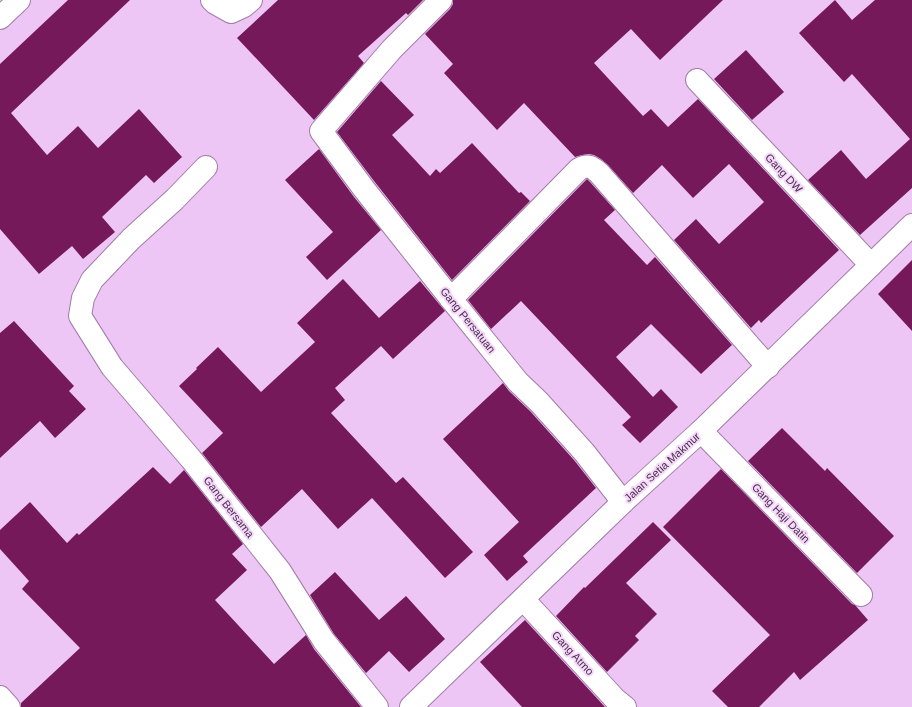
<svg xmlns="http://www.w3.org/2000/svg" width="912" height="707" font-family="Arial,sans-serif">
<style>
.building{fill:#75195b}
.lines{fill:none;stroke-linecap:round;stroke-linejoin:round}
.street-casing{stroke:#a27ca8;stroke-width:24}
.secondary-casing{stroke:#a27ca8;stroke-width:24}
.street{stroke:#fff;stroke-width:22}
.secondary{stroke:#fff;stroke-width:22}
.labels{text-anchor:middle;stroke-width:4;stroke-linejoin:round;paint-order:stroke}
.street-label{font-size:11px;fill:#423244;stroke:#f7d6fc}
</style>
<rect width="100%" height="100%" fill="#eec6f5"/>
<g class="building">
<path d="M 68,0 L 130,0 L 11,113 L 47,155 L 78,126 L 98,148 L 139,109 L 182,157 L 154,183 L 146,175 L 102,217 L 115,232 L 83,259 L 72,246 L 39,274 L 0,229 L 0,64 Z"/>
<path d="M 278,0 L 423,0 L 408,15 L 406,13 L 358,56 L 364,63 L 314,120 L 237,38 Z"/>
<path d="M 453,0 L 723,0 L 660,60 L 631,29 L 594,63 L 643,116 L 651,109 L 668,127 L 698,99 L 839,250 L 761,323 L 759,320 L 751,328 L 674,240 L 696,219 L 719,244 L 764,202 L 729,164 L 693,198 L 662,165 L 633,193 L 608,165 L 601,159 L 594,155 L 589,154 L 582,155 L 575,157 L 524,103 L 497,130 L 444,73 L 453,64 L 425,34 L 450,9 L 453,4 Z"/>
<path d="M 835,0 L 852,20 L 875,0 L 912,0 L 912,188 L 860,235 L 808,180 L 841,150 L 866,179 L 910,139 L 852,74 L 844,82 L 799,33 Z"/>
<path d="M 746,50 L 784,92 L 752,120 L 714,79 Z"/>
<path d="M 381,81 L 414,115 L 392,135 L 430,176 L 436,169 L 440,173 L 472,143 L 519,193 L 521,192 L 530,201 L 452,280 L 374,181 L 337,132 Z"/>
<path d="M 319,149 L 354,197 L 381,230 L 327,280 L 306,257 L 333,232 L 285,180 Z"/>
<path d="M 587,179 L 590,182 L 615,210 L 604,220 L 647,265 L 655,257 L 732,345 L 701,374 L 651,324 L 616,357 L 653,397 L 661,389 L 678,407 L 640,443 L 622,425 L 631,417 L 521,301 L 491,329 L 468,300 Z"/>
<path d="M 912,260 L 912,331 L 878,294 Z"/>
<path d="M 343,279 L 379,318 L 420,281 L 445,311 L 393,359 L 381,346 L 335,388 L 345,400 L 331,413 L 396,483 L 403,477 L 473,552 L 445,578 L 372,498 L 338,529 L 302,489 L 261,527 L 202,453 L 223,433 L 179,386 L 197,369 L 196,368 L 218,347 L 261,392 L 315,342 L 297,323 Z"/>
<path d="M 14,321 L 74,386 L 69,391 L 86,409 L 55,438 L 40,421 L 0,458 L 0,333 Z"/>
<path d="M 503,383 L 509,391 L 530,411 L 574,460 L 596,488 L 523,556 L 528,562 L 507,581 L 484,555 L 519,522 L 443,439 Z"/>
<path d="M 782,428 L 825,471 L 827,468 L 894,536 L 857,573 L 748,461 Z"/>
<path d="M 153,467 L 170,484 L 184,470 L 243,544 L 232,554 L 247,570 L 215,600 L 274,664 L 306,635 L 314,649 L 361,707 L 21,707 L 21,703 L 80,648 L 22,589 L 29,581 L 0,549 L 0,530 L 30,502 L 67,543 L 77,533 L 79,535 Z"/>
<path d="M 721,469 L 852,604 L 855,605 L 868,620 L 800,680 L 794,672 L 759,707 L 728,707 L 712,691 L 770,635 L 663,527 Z"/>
<path d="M 653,522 L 671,540 L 626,583 L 657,614 L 635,636 L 639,640 L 607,672 L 556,616 L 584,587 L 585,588 Z"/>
<path d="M 335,572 L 379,620 L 406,596 L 445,639 L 409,672 L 389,651 L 366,673 L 334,634 L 310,595 Z"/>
<path d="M 525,620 L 605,707 L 522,707 L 480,662 Z"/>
</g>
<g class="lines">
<g class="street-casing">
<g id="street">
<path d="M 212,0 L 215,3 L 231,12 L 244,6 L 251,0"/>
<path d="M 441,0 L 392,49 L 321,131 L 364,189 L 451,299 L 518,382 L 539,402 L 584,452 L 623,502"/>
<path d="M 0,18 L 19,0"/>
<path d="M 697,80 L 871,265"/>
<path d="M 206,167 L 175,199 L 131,239 L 92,280 L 83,298 L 80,316 L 112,367 L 191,459 L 280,571 L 324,641 L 377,707"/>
<path d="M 451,299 L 579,169 C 588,164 592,167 599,173 L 768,367"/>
<path d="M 701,431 L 861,595"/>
<path d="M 523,599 L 615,699 L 625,707"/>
<path d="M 0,697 L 9,707"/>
</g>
</g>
<g class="secondary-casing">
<path id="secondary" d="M 411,707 L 623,502 L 701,431 L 912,225"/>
</g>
<use href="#street" class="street"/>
<use href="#secondary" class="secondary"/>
</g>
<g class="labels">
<g class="street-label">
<text transform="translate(784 173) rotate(47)" y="4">Gang DW</text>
<text transform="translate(468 320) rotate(51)" y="4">Gang Persatuan</text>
<text transform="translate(662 467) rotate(-42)" y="4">Jalan Setia Makmur</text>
<text transform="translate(229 507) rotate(52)" y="4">Gang Bersama</text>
<text transform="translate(781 513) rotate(46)" y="4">Gang Haji Datin</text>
<text transform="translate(573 653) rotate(47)" y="4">Gang Atmo</text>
</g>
</g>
</svg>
